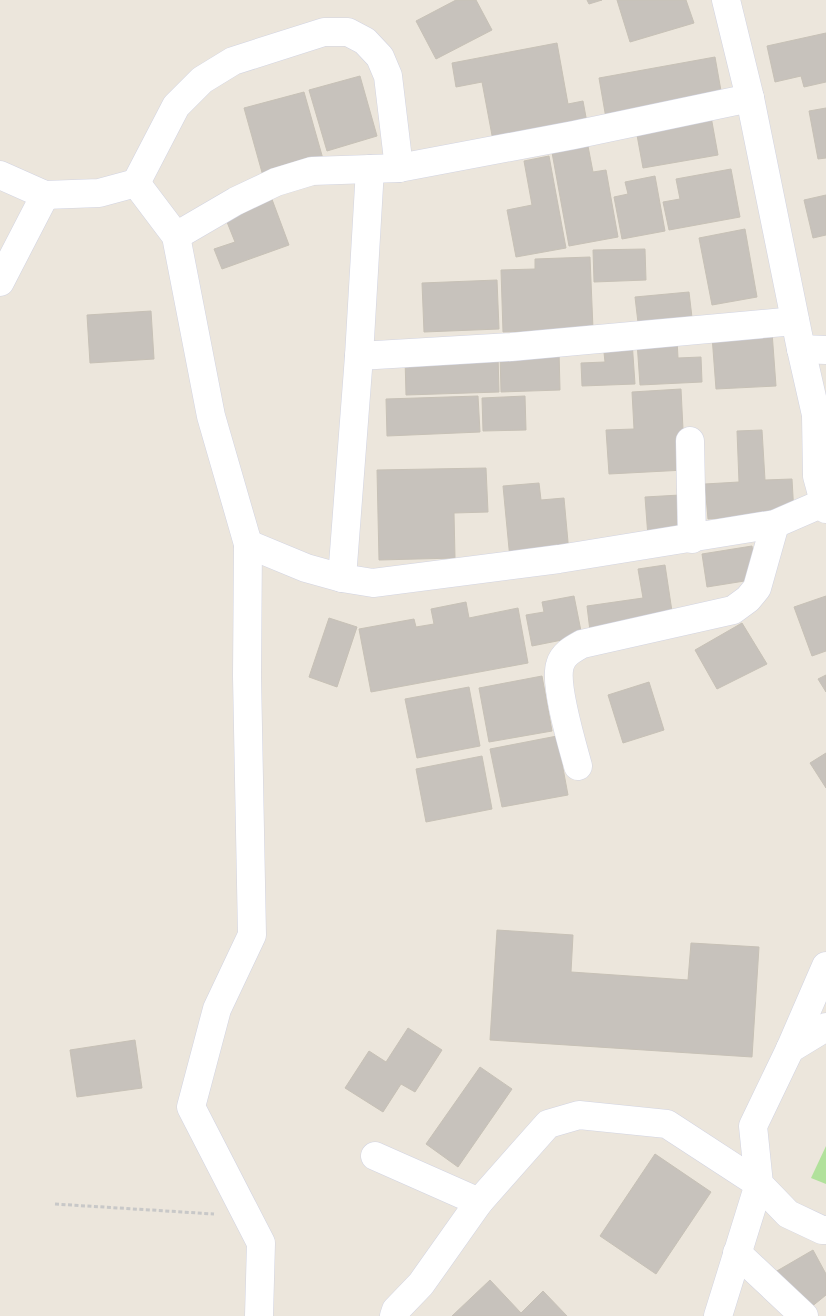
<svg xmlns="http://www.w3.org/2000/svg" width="826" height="1316" font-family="Quicksand,sans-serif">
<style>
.green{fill:#b1e19b}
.building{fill:#c7c2bc;stroke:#c7c1b6}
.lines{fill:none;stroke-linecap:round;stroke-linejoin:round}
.street-casing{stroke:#d2d4e2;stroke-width:29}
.secondary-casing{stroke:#d2d4e2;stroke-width:29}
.path{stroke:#c8c8c8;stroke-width:3;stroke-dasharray:4 2.5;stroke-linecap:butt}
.street{stroke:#fff;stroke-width:28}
.secondary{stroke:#fff;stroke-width:28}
</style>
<rect width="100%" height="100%" fill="#ece6dc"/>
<path class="green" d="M 826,1146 L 826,1184 L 811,1178 Z"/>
<g class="building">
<path d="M 456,0 L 476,0 L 492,30 L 436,59 L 416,21 Z"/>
<path d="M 587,0 L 602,0 L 589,4 Z"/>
<path d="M 617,0 L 686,0 L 694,23 L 630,42 Z"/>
<path d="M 826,33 L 826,82 L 804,87 L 801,76 L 775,82 L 767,46 Z"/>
<path d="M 557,43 L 568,104 L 583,101 L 588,128 L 494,146 L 482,82 L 456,87 L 452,63 Z"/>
<path d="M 715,57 L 723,102 L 607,124 L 599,78 Z"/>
<path d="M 360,76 L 377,136 L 327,151 L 309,90 Z"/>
<path d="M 304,92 L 323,159 L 263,176 L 244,108 Z"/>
<path d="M 826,108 L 826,158 L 818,159 L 809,111 Z"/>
<path d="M 710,111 L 718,155 L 643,168 L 635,124 Z"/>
<path d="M 587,141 L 593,172 L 606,170 L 618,237 L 569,246 L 551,147 Z"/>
<path d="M 549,156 L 566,248 L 516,257 L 507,210 L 532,205 L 524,161 Z"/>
<path d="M 731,169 L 740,217 L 669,230 L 663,202 L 680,199 L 676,179 Z"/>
<path d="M 655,176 L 665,231 L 622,239 L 614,197 L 628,194 L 625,182 Z"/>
<path d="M 270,194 L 289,245 L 222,269 L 214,249 L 235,242 L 223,212 Z"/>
<path d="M 826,195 L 826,235 L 813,238 L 804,200 Z"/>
<path d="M 745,229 L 757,297 L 712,305 L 699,238 Z"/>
<path d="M 645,249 L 646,280 L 594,282 L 593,250 Z"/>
<path d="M 590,257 L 593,329 L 503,332 L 501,270 L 535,269 L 535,259 Z"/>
<path d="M 497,280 L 499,329 L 424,332 L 422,283 Z"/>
<path d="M 689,292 L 693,326 L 639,331 L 635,297 Z"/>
<path d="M 151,311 L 154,359 L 90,363 L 87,315 Z"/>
<path d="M 772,332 L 776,386 L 716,389 L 712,336 Z"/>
<path d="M 677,339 L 678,358 L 701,357 L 702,382 L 640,385 L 637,342 Z"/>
<path d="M 632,341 L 635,384 L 582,386 L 581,363 L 605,362 L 603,343 Z"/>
<path d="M 559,351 L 560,390 L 501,392 L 500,353 Z"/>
<path d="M 498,355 L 499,392 L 406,395 L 405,358 Z"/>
<path d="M 681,389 L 685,470 L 609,474 L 606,430 L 634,429 L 632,392 Z"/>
<path d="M 478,396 L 480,432 L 387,436 L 386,399 Z"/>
<path d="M 525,396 L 526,430 L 483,431 L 482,398 Z"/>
<path d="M 762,430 L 765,480 L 792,479 L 794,514 L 708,519 L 705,484 L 739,482 L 737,431 Z"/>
<path d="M 486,468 L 488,512 L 454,513 L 455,558 L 379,560 L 377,470 Z"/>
<path d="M 539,483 L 541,500 L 564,498 L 569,553 L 510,559 L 503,486 Z"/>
<path d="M 680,495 L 682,535 L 648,537 L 645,497 Z"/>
<path d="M 752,546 L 757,579 L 707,587 L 702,554 Z"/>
<path d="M 665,565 L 673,618 L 590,631 L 587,606 L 643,598 L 638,569 Z"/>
<path d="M 574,596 L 582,636 L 532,646 L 526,615 L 544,612 L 542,602 Z"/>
<path d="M 826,596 L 826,651 L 812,656 L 794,607 Z"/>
<path d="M 466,602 L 469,618 L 518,608 L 528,663 L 371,692 L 359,629 L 414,619 L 416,627 L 434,624 L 431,609 Z"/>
<path d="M 329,618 L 357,627 L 337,687 L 309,677 Z"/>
<path d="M 742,623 L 767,664 L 717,689 L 695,650 Z"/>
<path d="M 826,675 L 826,692 L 818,679 Z"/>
<path d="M 542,676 L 552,731 L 489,742 L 479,688 Z"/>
<path d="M 649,682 L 664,730 L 623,743 L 608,695 Z"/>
<path d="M 469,687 L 480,746 L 417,758 L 405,699 Z"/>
<path d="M 557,736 L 568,795 L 502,807 L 490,749 Z"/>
<path d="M 826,753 L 826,788 L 810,763 Z"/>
<path d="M 482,756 L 492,809 L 426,822 L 416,769 Z"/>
<path d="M 497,930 L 573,935 L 571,972 L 688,980 L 691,943 L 759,947 L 752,1057 L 490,1040 Z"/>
<path d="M 408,1028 L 442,1050 L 415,1092 L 401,1084 L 383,1112 L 345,1088 L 369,1051 L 386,1062 Z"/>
<path d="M 135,1040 L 142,1088 L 77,1097 L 70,1050 Z"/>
<path d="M 480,1067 L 512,1089 L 458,1167 L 426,1144 Z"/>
<path d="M 655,1154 L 711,1192 L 656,1274 L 600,1236 Z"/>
<path d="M 813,1250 L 826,1274 L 826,1295 L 805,1312 L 770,1275 Z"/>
<path d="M 490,1280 L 521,1313 L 543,1291 L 567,1316 L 452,1316 Z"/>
</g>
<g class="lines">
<g class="street-casing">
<g id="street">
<path d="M 0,175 L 45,195 L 99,193 L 136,183 L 176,236 L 211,416 L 248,544 L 247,676 L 252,935 L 217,1009 L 191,1107 L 261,1243 L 259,1316"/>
<path d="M 136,183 L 176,106 L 202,80 L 233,61 L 324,32 L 348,32 L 365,41 L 380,57 L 388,76 L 399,168"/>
<path d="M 176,236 L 236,201 L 276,182 L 312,171 L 399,168 L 574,135 L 750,98"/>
<path d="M 0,282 L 45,195"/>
<path d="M 801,349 L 826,350"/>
<path d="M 359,356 L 511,347 L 795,321"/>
<path d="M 690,441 L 692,539"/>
<path d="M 248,544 L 306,568 L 342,578 L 373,583 L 559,559 L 775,524 L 823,503"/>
<path d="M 342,578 L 359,356 L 370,169"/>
<path d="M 578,766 C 572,744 554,685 560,665 C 563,654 573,649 582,644 L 733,610 L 748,599 L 757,588 L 775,524"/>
<path d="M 790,1049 L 826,1027"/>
<path d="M 375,1156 L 479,1202"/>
<path d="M 737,1253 L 804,1316"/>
<path d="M 394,1316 L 396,1310 L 421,1284 L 479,1202 L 548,1124 L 579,1115 L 667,1124 L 759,1184 L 718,1316"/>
</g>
</g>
<g class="secondary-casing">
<g id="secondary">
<path d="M 726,0 L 750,98 L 801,349 L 816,415 L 817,476 L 826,509"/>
<path d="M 826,966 L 790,1049 L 753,1126 L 759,1184 L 788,1214 L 822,1230 L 826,1230"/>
</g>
</g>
<path class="path" d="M 55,1204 L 214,1214"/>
<use href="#street" class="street"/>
<use href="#secondary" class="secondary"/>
</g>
</svg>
